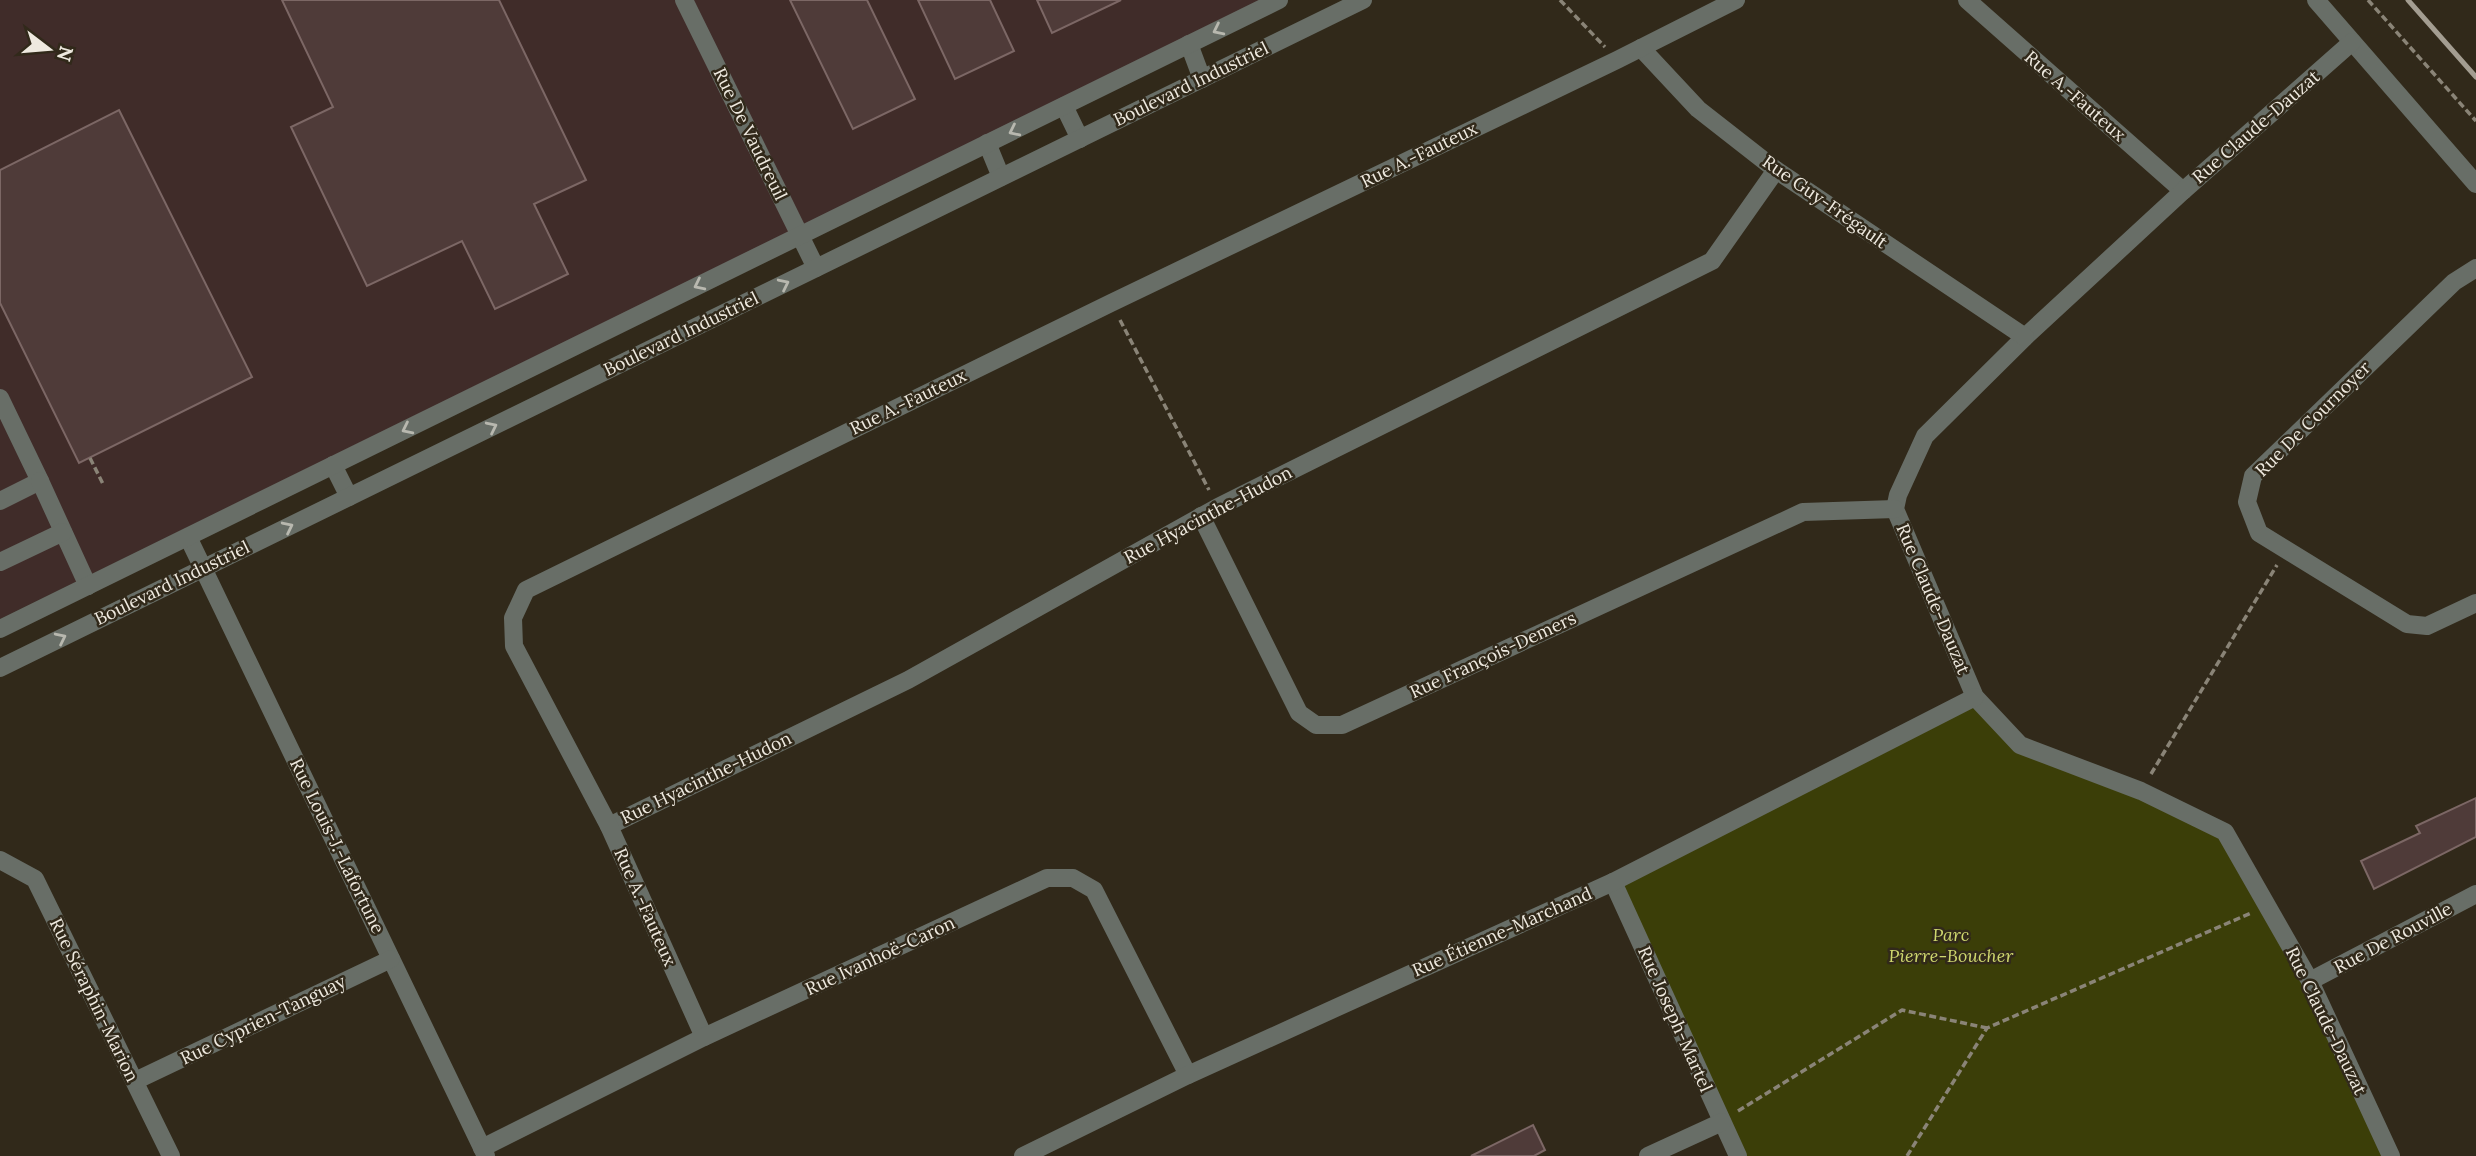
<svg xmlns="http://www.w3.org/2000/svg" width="2476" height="1156" font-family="Lora,serif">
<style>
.industrial{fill:#402c29}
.green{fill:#3b3e08}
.building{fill:#4f3b39;stroke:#7c6765;stroke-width:2}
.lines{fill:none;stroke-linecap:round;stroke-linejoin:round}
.path{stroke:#8a8477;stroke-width:3.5;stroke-dasharray:7 3.5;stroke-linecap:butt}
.minor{stroke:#686e67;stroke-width:18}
.rail{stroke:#a39d91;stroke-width:5}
.oneway{stroke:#b8b8af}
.labels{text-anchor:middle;stroke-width:5;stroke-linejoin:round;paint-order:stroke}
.street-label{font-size:18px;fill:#eee9df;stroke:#31291a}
.park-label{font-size:18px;font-style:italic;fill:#ced66e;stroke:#31291a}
</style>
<rect width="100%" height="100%" fill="#31291a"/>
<path class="industrial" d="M 0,0 L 1263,0 L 0,619 Z"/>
<path class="green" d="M 1975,697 L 2020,745 L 2225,832 L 2391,1156 L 1738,1156 L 1613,882 Z"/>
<g class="building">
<path d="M 282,0 L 499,0 L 586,180 L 534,204 L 568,274 L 495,309 L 462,241 L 367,286 L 291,127 L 333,107 Z"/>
<path d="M 790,0 L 867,0 L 915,99 L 853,129 Z"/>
<path d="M 918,0 L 990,0 L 1014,51 L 955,79 Z"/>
<path d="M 1037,0 L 1121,0 L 1052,33 Z"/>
<path d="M 119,110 L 252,377 L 79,463 L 0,303 L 0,170 Z"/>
<path d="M 2476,798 L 2476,837 L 2374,889 L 2361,861 L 2420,833 L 2416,826 Z"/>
<path d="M 1533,1125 L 1545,1150 L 1534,1156 L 1471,1156 Z"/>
</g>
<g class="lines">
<g class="path">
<path d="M 1560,0 L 1605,47"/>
<path d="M 2368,0 L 2476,121"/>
<path d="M 1120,320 L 1209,490"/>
<path d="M 90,458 L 103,484"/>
<path d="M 2151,774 L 2277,565"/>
<path d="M 1738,1111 L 1902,1010 L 1987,1028"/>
<path d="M 1907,1156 L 1987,1028 L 2251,913"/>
</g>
<g class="minor">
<path d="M 684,0 L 816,268"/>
<path d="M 1967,0 L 2183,191"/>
<path d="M 2316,0 L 2476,184"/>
<path d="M 2352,42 L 2183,191 L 2025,337 L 1925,436 L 1898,495 L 1895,509 L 1975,697 L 2020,745 L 2141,791 L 2225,832 L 2310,981 L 2391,1156"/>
<path d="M 1189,44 L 1202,79"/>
<path d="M 1641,48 L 1698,109 L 1776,170 L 2025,337"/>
<path d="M 1064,106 L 1080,139"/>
<path d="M 987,143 L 1001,177"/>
<path d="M 2476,268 L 2454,282 L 2253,476 L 2247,502 L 2259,533 L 2407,624 L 2427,626 L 2476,603"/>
<path d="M 0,398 L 40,481 L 0,501"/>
<path d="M 333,465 L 349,497"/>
<path d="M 40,481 L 88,586"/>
<path d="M 1201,516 L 1299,713 L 1316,725 L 1342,725 L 1803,512 L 1895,509"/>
<path d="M 188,537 L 486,1156"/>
<path d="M 0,562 L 63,532"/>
<path d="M 0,629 L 1279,0"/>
<path d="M 0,668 L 1363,0"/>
<path d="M 609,826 L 908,680 L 1218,507 L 1712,261 L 1776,170"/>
<path d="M 0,860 L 35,879 L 171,1156"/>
<path d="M 1613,882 L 1738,1156"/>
<path d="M 2310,981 L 2476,894"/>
<path d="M 704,1037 L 609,826 L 514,646 L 513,618 L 526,590 L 1111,303 L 1617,60 L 1736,0"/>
<path d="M 135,1081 L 391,959"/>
<path d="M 482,1148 L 704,1037 L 1047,878 L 1073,878 L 1094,890 L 1188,1075"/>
<path d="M 1023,1156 L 1188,1075 L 1613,882 L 1975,697"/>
<path d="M 1648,1156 L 1722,1122"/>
</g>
<path class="rail" d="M 2408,0 L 2476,77"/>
</g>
<defs><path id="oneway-chevron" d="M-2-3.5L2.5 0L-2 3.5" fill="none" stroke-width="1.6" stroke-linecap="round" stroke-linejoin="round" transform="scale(1.75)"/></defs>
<g class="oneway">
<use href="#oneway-chevron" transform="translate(1218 30) rotate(154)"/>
<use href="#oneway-chevron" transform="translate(1014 131) rotate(154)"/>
<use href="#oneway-chevron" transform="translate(784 284) rotate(-26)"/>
<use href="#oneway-chevron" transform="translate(699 285) rotate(154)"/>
<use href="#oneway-chevron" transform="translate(492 427) rotate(-26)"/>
<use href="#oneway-chevron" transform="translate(407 429) rotate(154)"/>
<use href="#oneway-chevron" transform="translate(288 527) rotate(-26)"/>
<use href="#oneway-chevron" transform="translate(61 638) rotate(-26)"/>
</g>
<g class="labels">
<g class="street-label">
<text transform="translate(1191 84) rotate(-26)" y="6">Boulevard Industriel</text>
<text transform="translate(2075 96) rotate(41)" y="6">Rue A.-Fauteux</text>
<text transform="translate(2256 127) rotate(-41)" y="6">Rue Claude-Dauzat</text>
<text transform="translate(750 134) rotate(64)" y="6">Rue De Vaudreuil</text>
<text transform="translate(1419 155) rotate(-26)" y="6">Rue A.-Fauteux</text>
<text transform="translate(1825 202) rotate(35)" y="6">Rue Guy-Frégault</text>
<text transform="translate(681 334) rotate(-26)" y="6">Boulevard Industriel</text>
<text transform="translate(908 402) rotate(-26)" y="6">Rue A.-Fauteux</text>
<text transform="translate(2313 419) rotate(-45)" y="6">Rue De Cournoyer</text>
<text transform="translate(1208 515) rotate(-28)" y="6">Rue Hyacinthe-Hudon</text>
<text transform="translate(172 583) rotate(-26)" y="6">Boulevard Industriel</text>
<text transform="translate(1933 599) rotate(67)" y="6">Rue Claude-Dauzat</text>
<text transform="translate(1493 655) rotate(-25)" y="6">Rue François-Demers</text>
<text transform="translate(706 778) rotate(-26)" y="6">Rue Hyacinthe-Hudon</text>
<text transform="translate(337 846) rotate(64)" y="6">Rue Louis-J.-Lafortune</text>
<text transform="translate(645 907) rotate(66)" y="6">Rue A.-Fauteux</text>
<text transform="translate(1502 932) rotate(-24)" y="6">Rue Étienne-Marchand</text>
<text transform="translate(2393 938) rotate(-28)" y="6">Rue De Rouville</text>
<text transform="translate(880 956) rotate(-25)" y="6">Rue Ivanhoë-Caron</text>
<text transform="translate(94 1000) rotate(64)" y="6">Rue Séraphin-Marion</text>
<text transform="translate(1675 1019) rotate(66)" y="6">Rue Joseph-Martel</text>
<text transform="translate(263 1020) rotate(-26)" y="6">Rue Cyprien-Tanguay</text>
<text transform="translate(2326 1021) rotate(64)" y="6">Rue Claude-Dauzat</text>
</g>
<g class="park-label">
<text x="1951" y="941">Parc<tspan x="1951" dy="21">Pierre-Boucher</tspan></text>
</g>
</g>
<g transform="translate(49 49) rotate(106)" stroke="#31291a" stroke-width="5" paint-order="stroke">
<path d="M0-5L12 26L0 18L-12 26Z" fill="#eee9df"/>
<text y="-10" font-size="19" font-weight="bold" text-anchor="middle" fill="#eee9df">N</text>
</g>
</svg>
